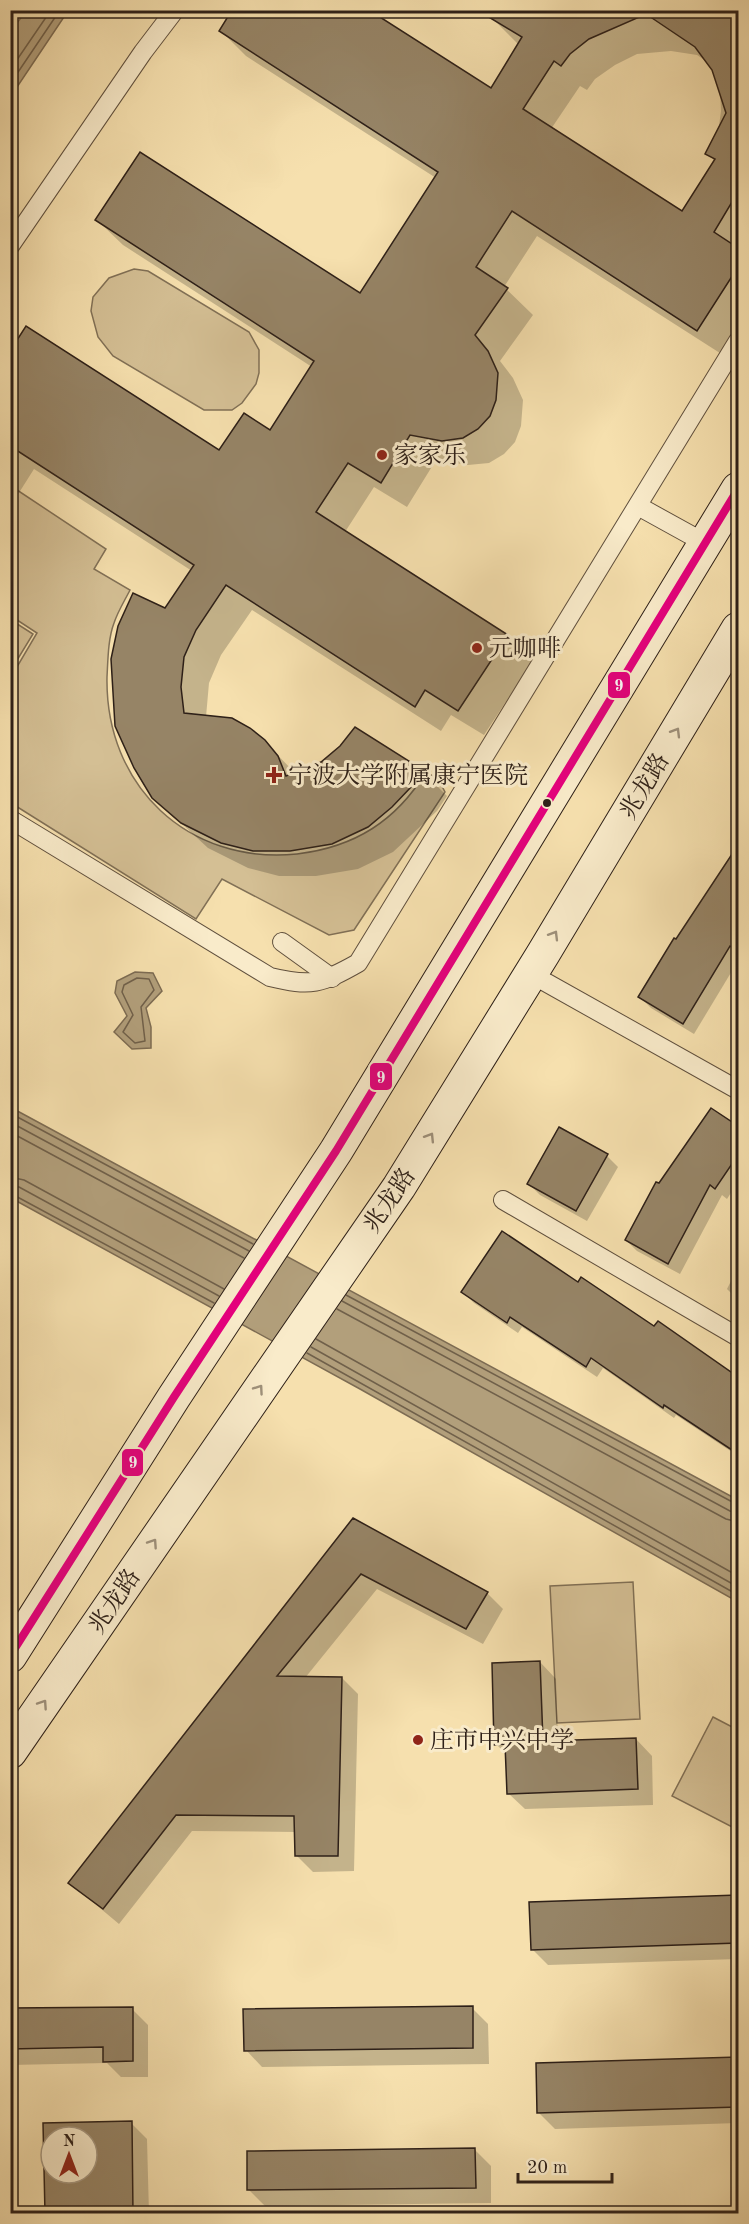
<svg xmlns="http://www.w3.org/2000/svg" width="749" height="2224" font-family="'Old Standard TT','Noto Serif SC',serif">
<style>
.green{fill:#d4bf94;stroke:#817056;stroke-width:1.5}
.water{fill:#b29f7b;stroke:#7d6c53;stroke-width:1.5}
.shadow{fill:#0003;fill-rule:evenodd}
.lines{fill:none;stroke-linecap:round;stroke-linejoin:round}
.shore{stroke:#70604a;stroke-width:1.5}
.building{fill:#968466;stroke:#2e2018;stroke-width:1.5;fill-rule:evenodd}
.lane-casing{stroke:#60503e;stroke-width:20}
.secondary-casing{stroke:#2e2018;stroke-width:35}
.lane{stroke:#f9ebca;stroke-width:18}
.secondary{stroke:#f9ebca;stroke-width:33}
.bus-1-casing{stroke:#f9ebca;stroke-width:12}
.bus-1{stroke:#e5007d;stroke-width:8}
.oneway{stroke:#9e907a}
.poi-dot{fill:#8f2418;stroke:#f9ebca;stroke-width:2}
.bus-dot{fill:#2e2018;stroke:#f9ebca;stroke-width:2}
.labels{text-anchor:middle;stroke-width:6;stroke-linejoin:round;paint-order:stroke}
.poi-label{font-size:24px;fill:#2e2018;stroke:#f9ebca;text-anchor:start}
.street-label{font-size:24px;fill:#2e2018;stroke:#f9ebca}
.line-badge{stroke:#f9ebca;stroke-width:2}
.badge-label{font-size:16px;text-anchor:middle;font-weight:bold;fill:#fff}
</style>
<rect width="100%" height="100%" fill="#f6e0ae"/>
<filter id="stains"><feTurbulence type="fractalNoise" baseFrequency=".00333" numOctaves="4"/><feColorMatrix values="0 0 0 0 .2 0 0 0 0 .09 0 0 0 0 .02 0 0 0 .5 -.17"/></filter>
<radialGradient id="worn" r=".72"><stop offset=".6" stop-color="#630" stop-opacity="0"/><stop offset="1" stop-color="#630" stop-opacity=".3"/></radialGradient>
<g class="green">
<path d="M 134,269 L 148,271 L 249,332 L 259,350 L 259,373 L 256,384 L 242,403 L 232,410 L 204,410 L 113,356 L 98,337 L 91,311 L 93,297 L 109,278 Z"/>
<path d="M 11,486 L 106,549 L 94,569 L 130,590 C 125,600 118,611 114,623 C 108,639 108,659 107,677 C 105,786 188,865 297,854 C 355,847 396,821 426,772 L 438,779 L 445,792 L 354,930 L 329,935 L 222,879 L 196,919 L 11,803 L 11,677 L 37,633 L 11,616 Z"/>
<path d="M 11,620 L 33,634 L 11,670 Z"/>
<path d="M 633,1582 L 640,1719 L 557,1723 L 550,1586 Z"/>
<path d="M 713,1717 L 738,1730 L 738,1830 L 672,1796 Z"/>
</g>
<g class="water">
<path d="M 26,11 L 68,11 L 11,96 L 11,31 Z"/>
<path d="M 135,972 L 153,973 L 162,991 L 146,1008 L 151,1027 L 151,1048 L 132,1049 L 114,1032 L 127,1016 L 115,993 L 117,981 Z"/>
<path d="M 10,1107 L 738,1500 L 738,1602 L 360,1389 L 11,1198 Z"/>
</g>
<g class="shadow">
<path d="M 500,10 L 738,10 L 738,331 L 723,355 L 537,236 L 504,287 L 533,315 L 500,361 L 513,378 L 523,400 L 521,426 L 515,442 L 504,454 L 489,463 L 468,465 L 436,460 L 407,507 L 374,487 L 345,532 L 507,636 L 532,662 L 484,735 L 451,715 L 441,731 L 252,610 L 221,655 L 209,683 L 206,717 L 264,741 L 296,774 L 422,771 L 447,796 L 437,811 L 393,852 L 358,869 L 316,876 L 279,876 L 248,868 L 208,848 L 153,797 L 192,571 L 34,469 L 10,507 L 10,353 L 220,452 L 270,432 L 312,367 L 123,245 L 97,220 L 360,295 L 436,178 L 246,56 L 221,31 L 491,91 L 519,45 L 494,20 ZM 671,51 L 697,55 L 709,63 L 720,89 L 721,111 L 718,133 L 707,153 L 716,162 L 682,213 L 551,129 L 580,86 L 587,90 L 595,79 L 615,65 L 637,54 Z"/>
<path d="M 728,863 L 738,870 L 738,961 L 694,1034 L 651,1008 L 640,997 Z"/>
<path d="M 711,1110 L 738,1128 L 738,1182 L 727,1199 L 722,1195 L 680,1274 L 637,1251 L 626,1240 L 660,1185 Z"/>
<path d="M 607,1156 L 618,1167 L 587,1221 L 540,1195 L 529,1184 Z"/>
<path d="M 738,1267 L 738,1300 L 727,1289 Z"/>
<path d="M 578,1284 L 733,1375 L 738,1367 L 738,1456 L 676,1415 L 674,1418 L 603,1368 L 597,1377 L 522,1327 L 518,1333 L 474,1303 L 463,1292 Z"/>
<path d="M 353,1520 L 487,1593 L 503,1609 L 483,1644 L 377,1589 L 305,1678 L 342,1678 L 358,1694 L 354,1871 L 313,1872 L 297,1856 L 296,1832 L 192,1831 L 119,1924 L 70,1883 Z"/>
<path d="M 540,1662 L 556,1679 L 558,1742 L 636,1739 L 652,1756 L 653,1805 L 525,1809 L 508,1793 L 507,1755 L 496,1744 Z"/>
<path d="M 738,1897 L 738,1959 L 548,1965 L 532,1949 L 531,1903 Z"/>
<path d="M 472,2008 L 488,2024 L 489,2064 L 262,2067 L 246,2050 Z"/>
<path d="M 132,2009 L 148,2025 L 148,2077 L 121,2077 L 107,2063 L 10,2065 L 10,2010 Z"/>
<path d="M 738,2058 L 738,2123 L 555,2129 L 538,2112 L 537,2065 Z"/>
<path d="M 131,2123 L 147,2139 L 149,2214 L 47,2214 L 45,2124 ZM 51,2137 L 87,2137 L 87,2173 L 51,2173 Z"/>
<path d="M 475,2150 L 491,2166 L 491,2203 L 265,2206 L 249,2190 Z"/>
</g>
<g class="lines">
<g class="shore">
<path d="M 10,70 L 51,10"/>
<path d="M 10,84 L 60,10"/>
<path d="M 137,978 L 149,979 L 154,990 L 141,1007 L 145,1041 L 135,1043 L 123,1032 L 133,1015 L 122,992 L 124,985 Z"/>
<path d="M 10,1113 L 253,1244"/>
<path d="M 10,1122 L 249,1251"/>
<path d="M 10,1132 L 244,1258"/>
<path d="M 10,1177 L 24,1180 L 224,1289"/>
<path d="M 10,1186 L 19,1187 L 219,1296"/>
<path d="M 10,1193 L 214,1303"/>
<path d="M 346,1295 L 738,1505"/>
<path d="M 342,1301 L 730,1511 L 738,1513"/>
<path d="M 337,1309 L 726,1519 L 738,1522"/>
<path d="M 316,1339 L 738,1576"/>
<path d="M 311,1347 L 738,1587"/>
<path d="M 307,1353 L 738,1595"/>
</g>
</g>
<g class="building">
<path d="M 232,10 L 369,10 L 491,88 L 522,37 L 477,10 L 738,10 L 738,192 L 714,232 L 738,248 L 738,267 L 697,331 L 512,211 L 476,267 L 508,288 L 475,335 L 488,351 L 498,373 L 496,400 L 490,416 L 478,429 L 463,438 L 442,441 L 410,435 L 381,483 L 348,463 L 316,512 L 508,635 L 458,711 L 425,690 L 415,707 L 226,585 L 196,630 L 184,657 L 181,687 L 184,713 L 232,718 L 250,728 L 265,740 L 278,756 L 286,776 L 321,762 L 340,746 L 355,727 L 423,770 L 412,786 L 392,807 L 368,827 L 332,844 L 290,851 L 253,851 L 221,843 L 181,823 L 152,798 L 134,768 L 115,726 L 111,659 L 118,626 L 133,593 L 165,608 L 194,565 L 10,446 L 10,351 L 26,326 L 219,450 L 244,413 L 270,430 L 314,361 L 95,220 L 140,152 L 360,293 L 438,172 L 219,31 ZM 646,14 L 695,47 L 712,70 L 726,113 L 705,154 L 715,159 L 682,211 L 523,109 L 554,61 L 561,66 L 570,54 L 589,39 Z"/>
<path d="M 738,845 L 738,952 L 730,946 L 683,1024 L 638,997 L 674,938 L 676,939 Z"/>
<path d="M 711,1108 L 738,1126 L 738,1155 L 715,1189 L 710,1185 L 668,1264 L 625,1240 L 656,1182 L 659,1183 Z"/>
<path d="M 559,1127 L 608,1154 L 576,1211 L 527,1184 Z"/>
<path d="M 502,1231 L 578,1282 L 581,1277 L 654,1326 L 658,1321 L 738,1377 L 738,1454 L 664,1405 L 663,1408 L 591,1358 L 586,1367 L 510,1317 L 507,1323 L 461,1292 Z"/>
<path d="M 353,1518 L 488,1592 L 466,1629 L 361,1574 L 277,1676 L 342,1677 L 338,1856 L 295,1856 L 294,1816 L 176,1815 L 103,1909 L 68,1883 Z"/>
<path d="M 540,1661 L 543,1741 L 636,1738 L 638,1789 L 507,1794 L 505,1744 L 494,1745 L 492,1663 Z"/>
<path d="M 738,1895 L 738,1943 L 531,1950 L 529,1902 Z"/>
<path d="M 473,2006 L 473,2048 L 244,2051 L 243,2009 Z"/>
<path d="M 133,2007 L 133,2061 L 103,2062 L 103,2047 L 10,2049 L 10,2008 Z"/>
<path d="M 738,2057 L 738,2107 L 537,2113 L 536,2063 Z"/>
<path d="M 132,2121 L 133,2214 L 45,2214 L 43,2123 ZM 51,2137 L 87,2137 L 87,2173 L 51,2173 Z"/>
<path d="M 475,2148 L 476,2188 L 247,2190 L 247,2151 Z"/>
</g>
<g class="lines">
<g class="lane-casing">
<g id="lane">
<path d="M 10,246 L 143,52 L 175,10"/>
<path d="M 638,506 L 705,543"/>
<path d="M 10,819 L 270,977 C 311,987 321,984 358,963 L 738,341"/>
<path d="M 282,942 L 332,978"/>
<path d="M 531,974 L 738,1090"/>
<path d="M 503,1200 L 738,1337"/>
</g>
</g>
<g class="secondary-casing">
<g id="secondary">
<path d="M 10,1656 L 174,1397 L 336,1151 L 738,489"/>
<path d="M 10,1752 L 399,1187 L 543,954 L 738,629"/>
</g>
</g>
<use href="#lane" class="lane"/>
<use href="#secondary" class="secondary"/>
<g class="bus-1-casing">
<path id="bus-1" d="M 10,1656 L 174,1397 L 336,1151 L 738,489"/>
</g>
<use href="#bus-1" class="bus-1"/>
</g>
<defs><path id="oneway-chevron" d="M-2-3.5L2.5 0L-2 3.5" fill="none" stroke-width="1.6" stroke-linecap="round" stroke-linejoin="round" transform="scale(1.5)"/></defs>
<g class="oneway">
<use href="#oneway-chevron" transform="translate(676 732) rotate(-59)"/>
<use href="#oneway-chevron" transform="translate(554 935) rotate(-59)"/>
<use href="#oneway-chevron" transform="translate(430 1137) rotate(-58)"/>
<use href="#oneway-chevron" transform="translate(259 1389) rotate(-55)"/>
<use href="#oneway-chevron" transform="translate(153 1543) rotate(-56)"/>
<use href="#oneway-chevron" transform="translate(43 1704) rotate(-56)"/>
</g>
<g class="poi-dot">
<circle cx="382" cy="455" r="6"/>
<circle cx="477" cy="648" r="6"/>
<path d="M271 766h6v6h6v6h-6v6h-6v-6h-6v-6h6z"/>
<circle cx="418" cy="1740" r="6"/>
</g>
<circle class="bus-dot" cx="547" cy="803" r="5"/>
<g class="labels">
<g class="poi-label">
<text x="394" y="463">家家乐</text>
<text x="489" y="656">元咖啡</text>
<text x="288" y="783">宁波大学附属康宁医院</text>
<text x="430" y="1748">庄市中兴中学</text>
</g>
<g class="street-label">
<text transform="translate(644 786) rotate(-59)" y="8">兆龙路</text>
<text transform="translate(389 1200) rotate(-56)" y="8">兆龙路</text>
<text transform="translate(114 1601) rotate(-56)" y="8">兆龙路</text>
</g>
</g>
<g class="line-badge">
<rect x="607" y="671" width="24" height="28" rx="6" fill="#e5007d"/>
<rect x="369" y="1062" width="24" height="29" rx="6" fill="#e5007d"/>
<rect x="121" y="1448" width="23" height="29" rx="6" fill="#e5007d"/>
</g>
<g class="badge-label">
<text x="619" y="691">9</text>
<text x="381" y="1083">9</text>
<text x="133" y="1468">9</text>
</g>
<rect width="749" height="2224" fill="none" stroke="#f6e0ae" stroke-width="36"/>
<rect x="12" y="12" width="725" height="2200" fill="none" stroke="#2e2018" stroke-width="3"/>
<rect x="18" y="18" width="713" height="2188" fill="none" stroke="#2e2018" stroke-width="1.5"/>
<g transform="translate(69 2155)"><circle r="28" fill="#f9ebca" stroke="#a89a83" stroke-width="1.5"/>
<path d="M0-4.5L10 22L0 15L-10 22Z" fill="#8f2418"/>
<text y="-9" font-size="16" font-weight="bold" text-anchor="middle" fill="#2e2018">N</text>
</g>
<path d="M518 2173v9h94v-9" fill="none" stroke="#2e2018" stroke-width="3"/>
<text x="527" y="2173" font-size="18" fill="#2e2018" stroke="#f9ebca" stroke-width="4.5" paint-order="stroke">20 m</text>
<rect width="100%" height="100%" filter="url(#stains)"/>
<rect width="100%" height="100%" fill="url(#worn)"/>
</svg>
